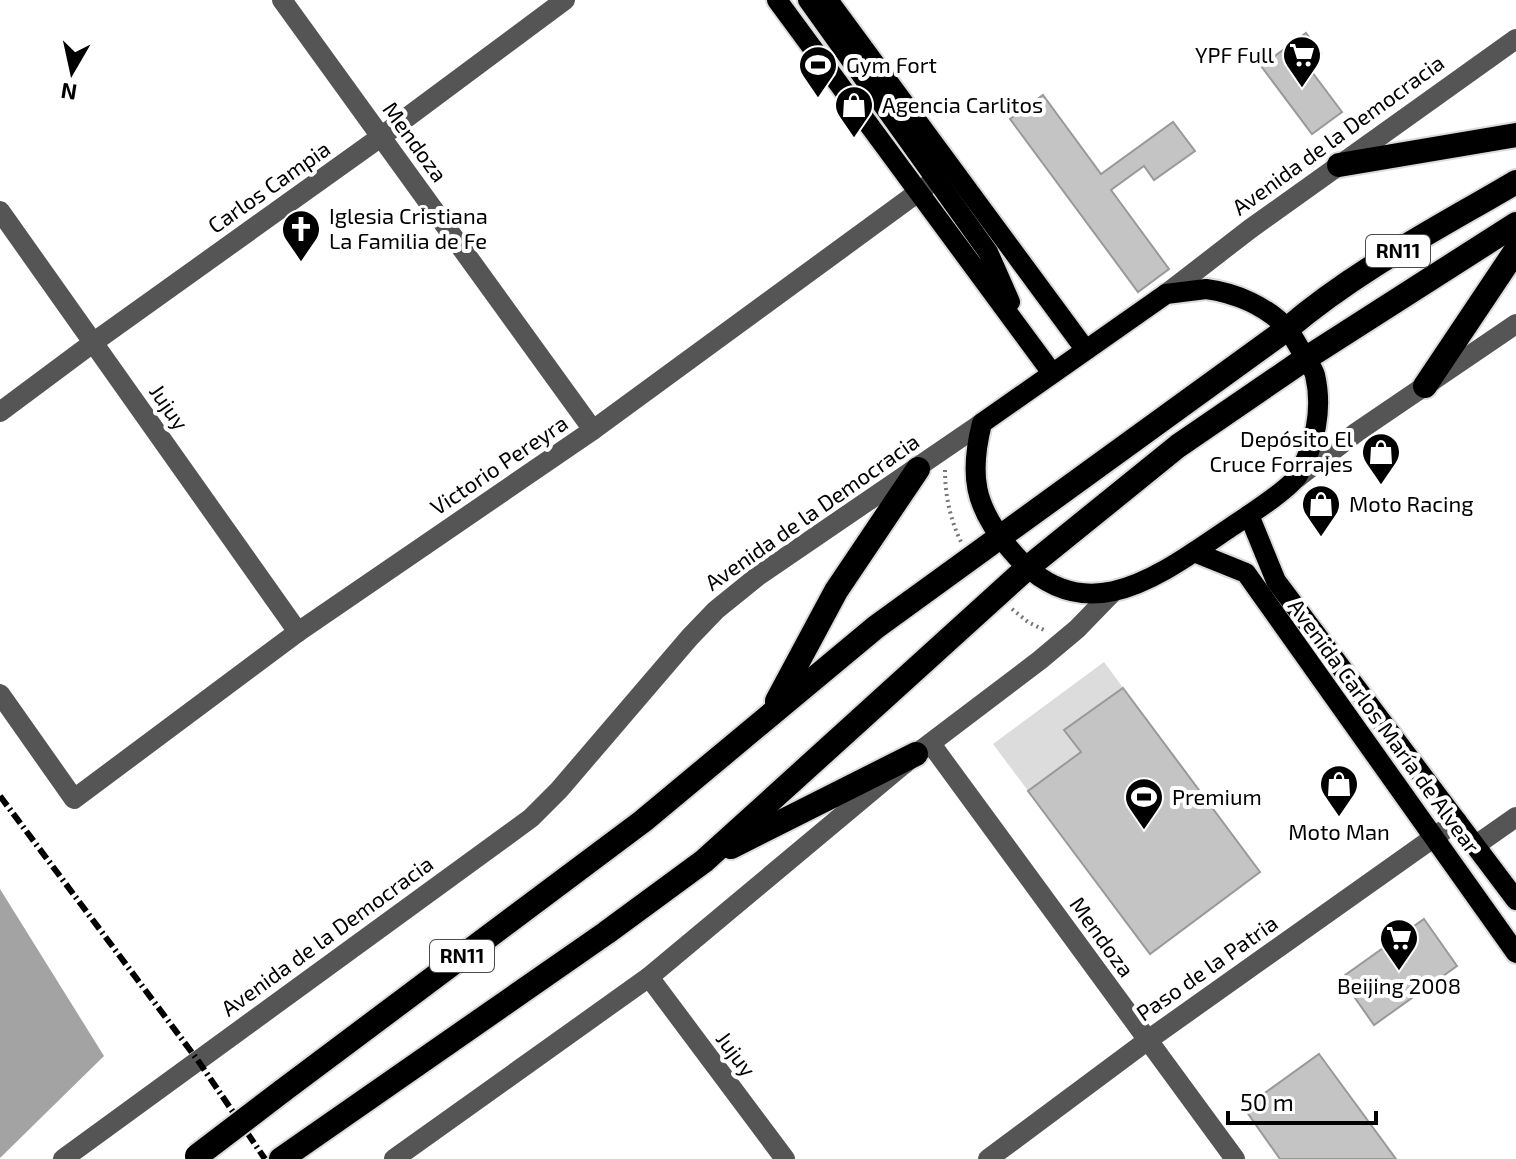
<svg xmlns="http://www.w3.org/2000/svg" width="1516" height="1159" font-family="'Exo 2',sans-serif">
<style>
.green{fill:#dcdcdc}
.water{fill:#a3a3a3}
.building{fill:#c4c4c4;stroke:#999;stroke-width:2}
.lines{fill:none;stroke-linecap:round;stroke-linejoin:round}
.major-casing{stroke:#dbdbdb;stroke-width:24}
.highway-casing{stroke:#dbdbdb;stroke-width:28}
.path{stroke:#777;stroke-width:4;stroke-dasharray:2 4;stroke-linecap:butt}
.minor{stroke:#555;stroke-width:20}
.major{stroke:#000;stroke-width:20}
.highway{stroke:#000;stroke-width:24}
.rail{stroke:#000;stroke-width:6;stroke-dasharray:12 4 2 4;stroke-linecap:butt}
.highway-bridge-casing{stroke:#dbdbdb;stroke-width:28;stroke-linecap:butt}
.highway-bridge{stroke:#000;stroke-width:24}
.labels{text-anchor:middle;stroke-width:8;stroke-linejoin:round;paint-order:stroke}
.shield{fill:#fff;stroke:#4c4c4c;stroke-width:2}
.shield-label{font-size:20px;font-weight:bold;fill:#000}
.poi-label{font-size:22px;fill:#000;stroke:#fff;text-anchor:start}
.street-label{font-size:22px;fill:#000;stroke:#fff}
</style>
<rect width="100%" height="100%" fill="#fff"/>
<path class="green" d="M 1104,662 L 1260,872 L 1150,954 L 993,744 Z"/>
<path class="water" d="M 0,889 L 104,1056 L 0,1158 Z"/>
<g class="building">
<path d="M 1306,33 L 1321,53 L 1306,64 L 1342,112 L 1312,134 L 1261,66 Z"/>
<path d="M 1043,95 L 1101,174 L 1173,122 L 1195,151 L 1154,180 L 1144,166 L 1111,190 L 1169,269 L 1138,292 L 1010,119 Z"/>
<path d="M 1123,688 L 1260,872 L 1150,954 L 1028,791 L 1081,752 L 1064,730 Z"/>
<path d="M 1424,919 L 1457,966 L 1374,1025 L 1341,978 Z"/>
<path d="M 1319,1054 L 1396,1159 L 1280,1159 L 1244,1108 Z"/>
</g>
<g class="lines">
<g class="major-casing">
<g id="major">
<path d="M 777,0 L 1052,373"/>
<path d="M 808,0 L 988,252 L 1010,302"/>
<path d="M 828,0 L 1085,349"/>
<path d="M 1206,289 C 1236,293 1266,306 1287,328 C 1293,336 1298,346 1303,354 C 1307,361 1313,368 1315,375 C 1323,409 1315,446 1298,475 C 1290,489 1246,517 1231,527 C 1157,577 1082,637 1009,548 C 974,506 969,475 982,423 L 1166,294 Z"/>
<path d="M 1249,515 L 1276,581 L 1516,900"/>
<path d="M 1194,552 L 1246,573 L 1516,953"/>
</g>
</g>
<g class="highway-casing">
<g id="highway">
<path d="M 1339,165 L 1516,135"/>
<path d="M 1425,386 L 1516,250"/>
<path d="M 777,701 L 836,591 L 918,469"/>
<path d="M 731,847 L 916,754"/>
<path d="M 281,1092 L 643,821 L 876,627 L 1287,329 C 1356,270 1438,228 1516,182"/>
<path d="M 281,1159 L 606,933 L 704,861 L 1026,569 L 1178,446 L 1305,359 L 1516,224"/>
</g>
</g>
<g class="path">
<path d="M 945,470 C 945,495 950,519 961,542"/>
<path d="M 1012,609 L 1028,622 L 1044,630"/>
</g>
<g class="minor">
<path d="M 282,0 L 593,430"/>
<path d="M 0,211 L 298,632"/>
<path d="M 1166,294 L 1250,229 L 1516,39"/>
<path d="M 0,412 L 94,342 L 382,136 L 565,0"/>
<path d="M 1297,478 L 1357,432 L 1516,324"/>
<path d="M 0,694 L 74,799 L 298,632 L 593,430 L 932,182"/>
<path d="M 931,744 L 1235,1159"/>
<path d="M 1476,845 L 1516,817"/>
<path d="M 649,977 L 785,1159"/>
<path d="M 63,1159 L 531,818 L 559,790 L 690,637 L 716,610 L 758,576 L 982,423"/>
<path d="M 394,1159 L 649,977 L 916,754 L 1040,660 L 1077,629 L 1111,594"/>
<path d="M 988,1159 L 1148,1040 L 1457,821"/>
</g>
<use href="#major" class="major"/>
<use href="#highway" class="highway"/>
<path class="rail" d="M 0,796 L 199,1062 L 265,1159"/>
<g class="highway-bridge-casing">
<path id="highway-bridge" d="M 197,1156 L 281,1092"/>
</g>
<use href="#highway-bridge" class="highway-bridge"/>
</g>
<defs>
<g id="supermarket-pin" transform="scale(2)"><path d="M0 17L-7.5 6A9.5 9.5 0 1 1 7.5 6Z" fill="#000" stroke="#fff"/><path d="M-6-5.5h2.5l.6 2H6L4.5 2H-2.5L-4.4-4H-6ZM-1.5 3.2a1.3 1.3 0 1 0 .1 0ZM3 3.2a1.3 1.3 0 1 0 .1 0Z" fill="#fff"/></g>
<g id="stadium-pin" transform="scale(2)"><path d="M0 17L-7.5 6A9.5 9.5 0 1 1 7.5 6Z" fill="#000" stroke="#fff"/><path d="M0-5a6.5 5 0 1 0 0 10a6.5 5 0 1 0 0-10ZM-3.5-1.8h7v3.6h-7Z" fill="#fff"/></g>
<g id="shop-pin" transform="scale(2)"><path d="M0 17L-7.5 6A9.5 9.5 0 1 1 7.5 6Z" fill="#000" stroke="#fff"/><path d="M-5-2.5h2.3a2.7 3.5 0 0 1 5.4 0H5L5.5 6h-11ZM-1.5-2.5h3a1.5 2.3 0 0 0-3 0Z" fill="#fff"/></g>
<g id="church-pin" transform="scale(2)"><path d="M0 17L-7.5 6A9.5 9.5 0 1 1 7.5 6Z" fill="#000" stroke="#fff"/><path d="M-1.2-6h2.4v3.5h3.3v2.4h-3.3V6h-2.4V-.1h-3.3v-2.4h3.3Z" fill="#fff"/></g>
</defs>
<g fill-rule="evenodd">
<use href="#supermarket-pin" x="1302" y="55"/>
<use href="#stadium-pin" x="818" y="65"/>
<use href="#shop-pin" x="854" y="105"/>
<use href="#church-pin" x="301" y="229"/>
<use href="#shop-pin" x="1381" y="452"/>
<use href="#shop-pin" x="1321" y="504"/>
<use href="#shop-pin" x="1339" y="784"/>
<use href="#stadium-pin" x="1144" y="797"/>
<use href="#supermarket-pin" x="1399" y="938"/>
</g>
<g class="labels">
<g class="shield">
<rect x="1366" y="235" width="64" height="32" rx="6"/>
<rect x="430" y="940" width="64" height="32" rx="6"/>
</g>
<g class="shield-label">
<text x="1398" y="258">RN11</text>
<text x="462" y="963">RN11</text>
</g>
<g class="poi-label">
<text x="1274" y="63" text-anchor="end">YPF Full</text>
<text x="846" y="73">Gym Fort</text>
<text x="882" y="113">Agencia Carlitos</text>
<text x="329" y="224">Iglesia Cristiana<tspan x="329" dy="25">La Familia de Fe</tspan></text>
<text x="1353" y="447" text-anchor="end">Depósito El<tspan x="1353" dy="25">Cruce Forrajes</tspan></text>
<text x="1349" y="512">Moto Racing</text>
<text x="1172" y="805">Premium</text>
<text x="1339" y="840" text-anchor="middle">Moto Man</text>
<text x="1399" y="994" text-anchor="middle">Beijing 2008</text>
</g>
<g class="street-label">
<text transform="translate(1338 135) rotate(-36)" y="8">Avenida de la Democracia</text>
<text transform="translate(415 142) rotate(54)" y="8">Mendoza</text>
<text transform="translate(269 187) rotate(-35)" y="8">Carlos Campia</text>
<text transform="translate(169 407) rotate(55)" y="8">Jujuy</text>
<text transform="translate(499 465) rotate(-34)" y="8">Victorio Pereyra</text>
<text transform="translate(812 512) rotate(-35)" y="8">Avenida de la Democracia</text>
<text transform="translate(1384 726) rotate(54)" y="8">Avenida Carlos María de Alvear</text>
<text transform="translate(327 936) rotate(-36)" y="8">Avenida de la Democracia</text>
<text transform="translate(1102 937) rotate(54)" y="8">Mendoza</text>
<text transform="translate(1207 968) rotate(-35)" y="8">Paso de la Patria</text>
<text transform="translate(736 1054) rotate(53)" y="8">Jujuy</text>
</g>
</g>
<g transform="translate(72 72) rotate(189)" stroke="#ffffff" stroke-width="6" paint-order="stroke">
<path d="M0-6L14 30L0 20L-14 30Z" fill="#000000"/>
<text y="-12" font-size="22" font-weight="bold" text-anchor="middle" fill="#000000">N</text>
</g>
<path d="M1228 1111v12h148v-12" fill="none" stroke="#000000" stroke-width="4"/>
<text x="1240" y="1111" font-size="24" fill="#000000" stroke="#ffffff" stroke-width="6" paint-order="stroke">50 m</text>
</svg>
